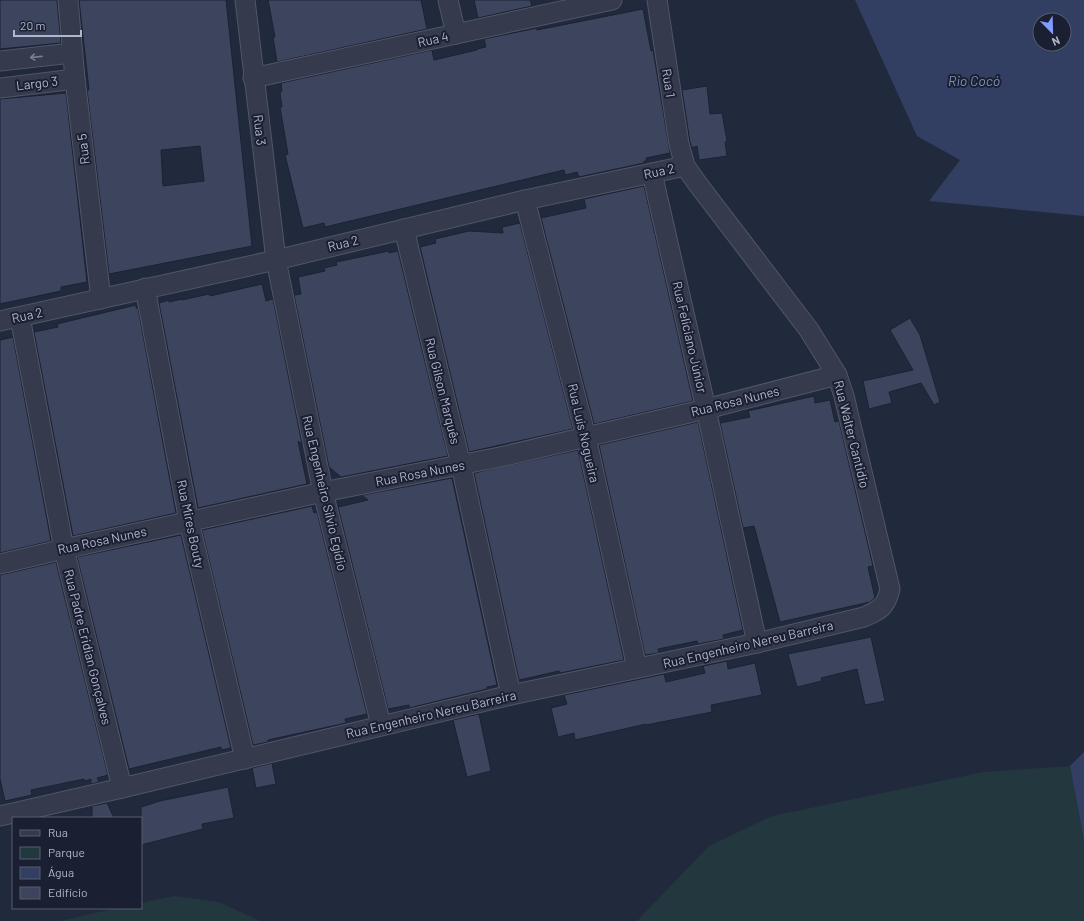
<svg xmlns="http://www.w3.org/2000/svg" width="1084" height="921" font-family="Barlow,sans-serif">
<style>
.green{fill:#23373e}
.water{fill:#323f63;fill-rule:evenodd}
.building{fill:#3d455e;stroke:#1c2234;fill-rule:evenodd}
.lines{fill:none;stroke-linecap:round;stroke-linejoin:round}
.minor-casing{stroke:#505668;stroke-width:21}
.minor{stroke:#353b4d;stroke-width:19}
.oneway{stroke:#797f91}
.labels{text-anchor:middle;stroke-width:4;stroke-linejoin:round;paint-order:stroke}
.street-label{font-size:13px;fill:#b1b6c9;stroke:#1a2032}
.water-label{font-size:14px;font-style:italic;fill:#7e8db7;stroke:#1a2032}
</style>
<rect width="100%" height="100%" fill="#21293d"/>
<g class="green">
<path d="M 1070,766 L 1084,840 L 1084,921 L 637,921 L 709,846 L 772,816 L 984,772 Z"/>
<path d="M 174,896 L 219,902 L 260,921 L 60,921 L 117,908 L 141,908 L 141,903 Z"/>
</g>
<g class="water">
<path d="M 855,0 L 1084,0 L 1084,216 L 929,201 L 960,160 L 917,136 ZM 1040,20 L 1064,20 L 1064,44 L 1040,44 Z"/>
<path d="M 1084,752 L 1084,840 L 1070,766 Z"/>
</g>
<g class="building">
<path d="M 0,0 L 57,0 L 61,43 L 0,49 Z"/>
<path d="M 79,0 L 226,0 L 252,246 L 109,274 L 87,90 L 89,90 ZM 200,146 L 204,181 L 163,186 L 161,150 Z"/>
<path d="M 268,0 L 421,0 L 427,29 L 277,62 L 273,37 L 275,37 Z"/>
<path d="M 474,0 L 530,0 L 532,6 L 478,18 Z"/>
<path d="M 643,9 L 651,51 L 653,50 L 670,153 L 646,158 L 647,161 L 644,161 L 644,163 L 579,177 L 577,172 L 565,175 L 564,170 L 325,227 L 324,223 L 303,228 L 285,155 L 288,154 L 280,107 L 282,107 L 280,92 L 282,91 L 281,83 L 432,50 L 434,60 L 477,50 L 477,49 L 486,47 L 484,39 L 537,28 L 537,30 Z"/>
<path d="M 707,86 L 710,114 L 722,113 L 727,141 L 725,142 L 727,156 L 699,160 L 697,146 L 692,148 L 690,142 L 682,90 Z"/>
<path d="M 66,93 L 87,282 L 61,287 L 61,291 L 0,304 L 0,99 Z"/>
<path d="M 644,186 L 693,401 L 594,424 L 541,218 L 586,208 L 584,199 Z"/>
<path d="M 520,223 L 573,429 L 469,452 L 420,247 L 436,243 L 435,239 L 469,231 L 503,233 L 502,227 Z"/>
<path d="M 389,251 L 389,253 L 398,251 L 448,456 L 341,477 L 329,467 L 294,295 L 301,294 L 298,277 L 325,271 L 324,268 L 337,265 L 336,262 Z"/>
<path d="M 262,284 L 266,301 L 273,299 L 302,444 L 298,441 L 307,484 L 198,508 L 159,303 L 169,300 L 169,302 L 182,299 L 182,300 L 209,294 L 210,296 Z"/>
<path d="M 136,305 L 136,308 L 138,308 L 176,513 L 73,536 L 34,332 L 58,327 L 57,324 Z"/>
<path d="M 910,318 L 920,335 L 940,402 L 934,405 L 921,383 L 889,392 L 892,403 L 869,409 L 863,381 L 913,370 L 890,330 Z"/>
<path d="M 13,337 L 51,541 L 0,553 L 0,340 Z"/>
<path d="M 814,396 L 815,403 L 830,400 L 835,422 L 839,421 L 873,566 L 868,567 L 875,598 L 870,602 L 780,622 L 754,526 L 743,528 L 720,423 L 750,417 L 748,411 Z"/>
<path d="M 698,422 L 743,630 L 723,635 L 724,639 L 698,644 L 697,641 L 658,649 L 659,653 L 645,655 L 599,445 Z"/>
<path d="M 578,450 L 624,660 L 560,673 L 559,671 L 519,680 L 474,473 Z"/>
<path d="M 452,478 L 497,685 L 487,687 L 487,689 L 409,708 L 409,705 L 388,709 L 338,507 L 368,500 L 362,495 Z"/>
<path d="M 312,506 L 314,513 L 317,512 L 367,714 L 345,719 L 346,723 L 268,740 L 268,742 L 253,745 L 202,530 Z"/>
<path d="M 181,535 L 231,748 L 221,750 L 221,747 L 129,769 L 77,557 Z"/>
<path d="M 56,562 L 108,775 L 97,778 L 99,782 L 91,784 L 91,779 L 85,781 L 84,779 L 31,790 L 32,795 L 5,801 L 0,779 L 0,575 Z"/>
<path d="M 871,637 L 885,701 L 865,705 L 857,669 L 821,678 L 822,681 L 797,687 L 788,654 Z"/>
<path d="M 727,661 L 728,669 L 755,663 L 762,695 L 711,705 L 712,712 L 646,725 L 646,724 L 575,740 L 574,733 L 558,737 L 551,708 L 567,704 L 564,695 L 664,674 L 666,682 L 705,673 L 703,666 Z"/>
<path d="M 479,714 L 491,771 L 467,777 L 453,720 Z"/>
<path d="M 272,763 L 276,784 L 256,788 L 252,768 Z"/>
<path d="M 228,787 L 234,818 L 202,824 L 203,829 L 141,845 L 141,807 L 160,801 Z"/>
<path d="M 107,803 L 114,818 L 92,818 L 92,806 Z"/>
</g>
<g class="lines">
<g class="minor-casing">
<g id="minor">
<path d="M 68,0 L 75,79 L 101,299"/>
<path d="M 245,0 L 276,260 L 323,492 L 381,725"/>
<path d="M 448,0 L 456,34"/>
<path d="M 0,61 L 72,53"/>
<path d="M 253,78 L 612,0"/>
<path d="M 0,88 L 75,79"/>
<path d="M 652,173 L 706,409 L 757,643"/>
<path d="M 525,200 L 586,437 L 637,668"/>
<path d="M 404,229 L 461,465 L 511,695"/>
<path d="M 145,288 L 189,521 L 245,759"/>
<path d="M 20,317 L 64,549 L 122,788"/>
<path d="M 0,321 L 276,260 L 525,200 L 685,166"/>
<path d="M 0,564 L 64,549 L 323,492 L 500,457 L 706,409 L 837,375"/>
<path d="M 0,816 L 122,788 L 511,695 L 757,643 L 864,617 C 880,610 886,607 890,589 L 844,396 L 837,375 L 809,330 L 697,183 L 685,166 L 679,144 L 657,0"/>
</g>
</g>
<use href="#minor" class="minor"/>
</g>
<defs><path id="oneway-shaft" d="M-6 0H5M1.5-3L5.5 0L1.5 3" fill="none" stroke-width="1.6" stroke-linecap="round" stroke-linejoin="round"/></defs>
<use class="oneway" href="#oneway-shaft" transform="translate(36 57) rotate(174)"/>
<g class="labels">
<g class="street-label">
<text transform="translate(433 39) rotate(-12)" y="5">Rua 4</text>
<text transform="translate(37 83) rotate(-7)" y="5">Largo 3</text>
<text transform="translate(669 83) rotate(81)" y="5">Rua 1</text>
<text transform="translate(260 130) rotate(83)" y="5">Rua 3</text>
<text transform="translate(83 149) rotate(-97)" y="5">Rua 5</text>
<text transform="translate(659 171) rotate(-12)" y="5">Rua 2</text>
<text transform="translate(343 243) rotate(-14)" y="5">Rua 2</text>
<text transform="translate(27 315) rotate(-12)" y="5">Rua 2</text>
<text transform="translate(690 337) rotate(77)" y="5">Rua Feliciano Júnior</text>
<text transform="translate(443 391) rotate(76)" y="5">Rua Gilson Marquês</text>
<text transform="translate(735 401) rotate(-14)" y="5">Rua Rosa Nunes</text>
<text transform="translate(584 433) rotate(77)" y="5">Rua Luís Nogueira</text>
<text transform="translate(852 434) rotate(76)" y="5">Rua Walter Cantidio</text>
<text transform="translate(420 473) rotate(-11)" y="5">Rua Rosa Nunes</text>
<text transform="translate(325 493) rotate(77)" y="5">Rua Engenheiro Sílvio Egídio</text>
<text transform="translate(191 524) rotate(78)" y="5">Rua Mires Bouty</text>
<text transform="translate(102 540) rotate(-12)" y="5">Rua Rosa Nunes</text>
<text transform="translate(748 644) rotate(-13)" y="5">Rua Engenheiro Nereu Barreira</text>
<text transform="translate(88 647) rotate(76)" y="5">Rua Padre Eridian Gonçalves</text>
<text transform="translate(431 714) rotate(-13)" y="5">Rua Engenheiro Nereu Barreira</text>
</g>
<g class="water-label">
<text x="974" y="86">Rio Cocó</text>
</g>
</g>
<rect x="12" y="817" width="130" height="92" fill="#1a2032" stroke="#565c6e"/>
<rect x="20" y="830" width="20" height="6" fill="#353b4d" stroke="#565c6e"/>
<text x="48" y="837" font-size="12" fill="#b1b6c9">Rua</text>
<rect x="20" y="847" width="20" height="12" fill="#23373e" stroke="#565c6e"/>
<text x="48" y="857" font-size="12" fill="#b1b6c9">Parque</text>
<rect x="20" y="867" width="20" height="12" fill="#323f63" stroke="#565c6e"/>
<text x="48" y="877" font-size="12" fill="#b1b6c9">Água</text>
<rect x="20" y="887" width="20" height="12" fill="#3d455e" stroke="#565c6e"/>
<text x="48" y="897" font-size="12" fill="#b1b6c9">Edifício</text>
<g transform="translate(1052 32) rotate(157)"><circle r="19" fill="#1a2032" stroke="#565c6e"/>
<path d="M0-3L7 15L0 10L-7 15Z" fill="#809dff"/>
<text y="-6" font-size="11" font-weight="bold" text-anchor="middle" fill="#b1b6c9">N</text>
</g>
<path d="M14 30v6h67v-6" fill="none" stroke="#b1b6c9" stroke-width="2"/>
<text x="20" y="30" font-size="12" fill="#b1b6c9" stroke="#1a2032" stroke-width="3" paint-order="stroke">20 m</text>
</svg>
